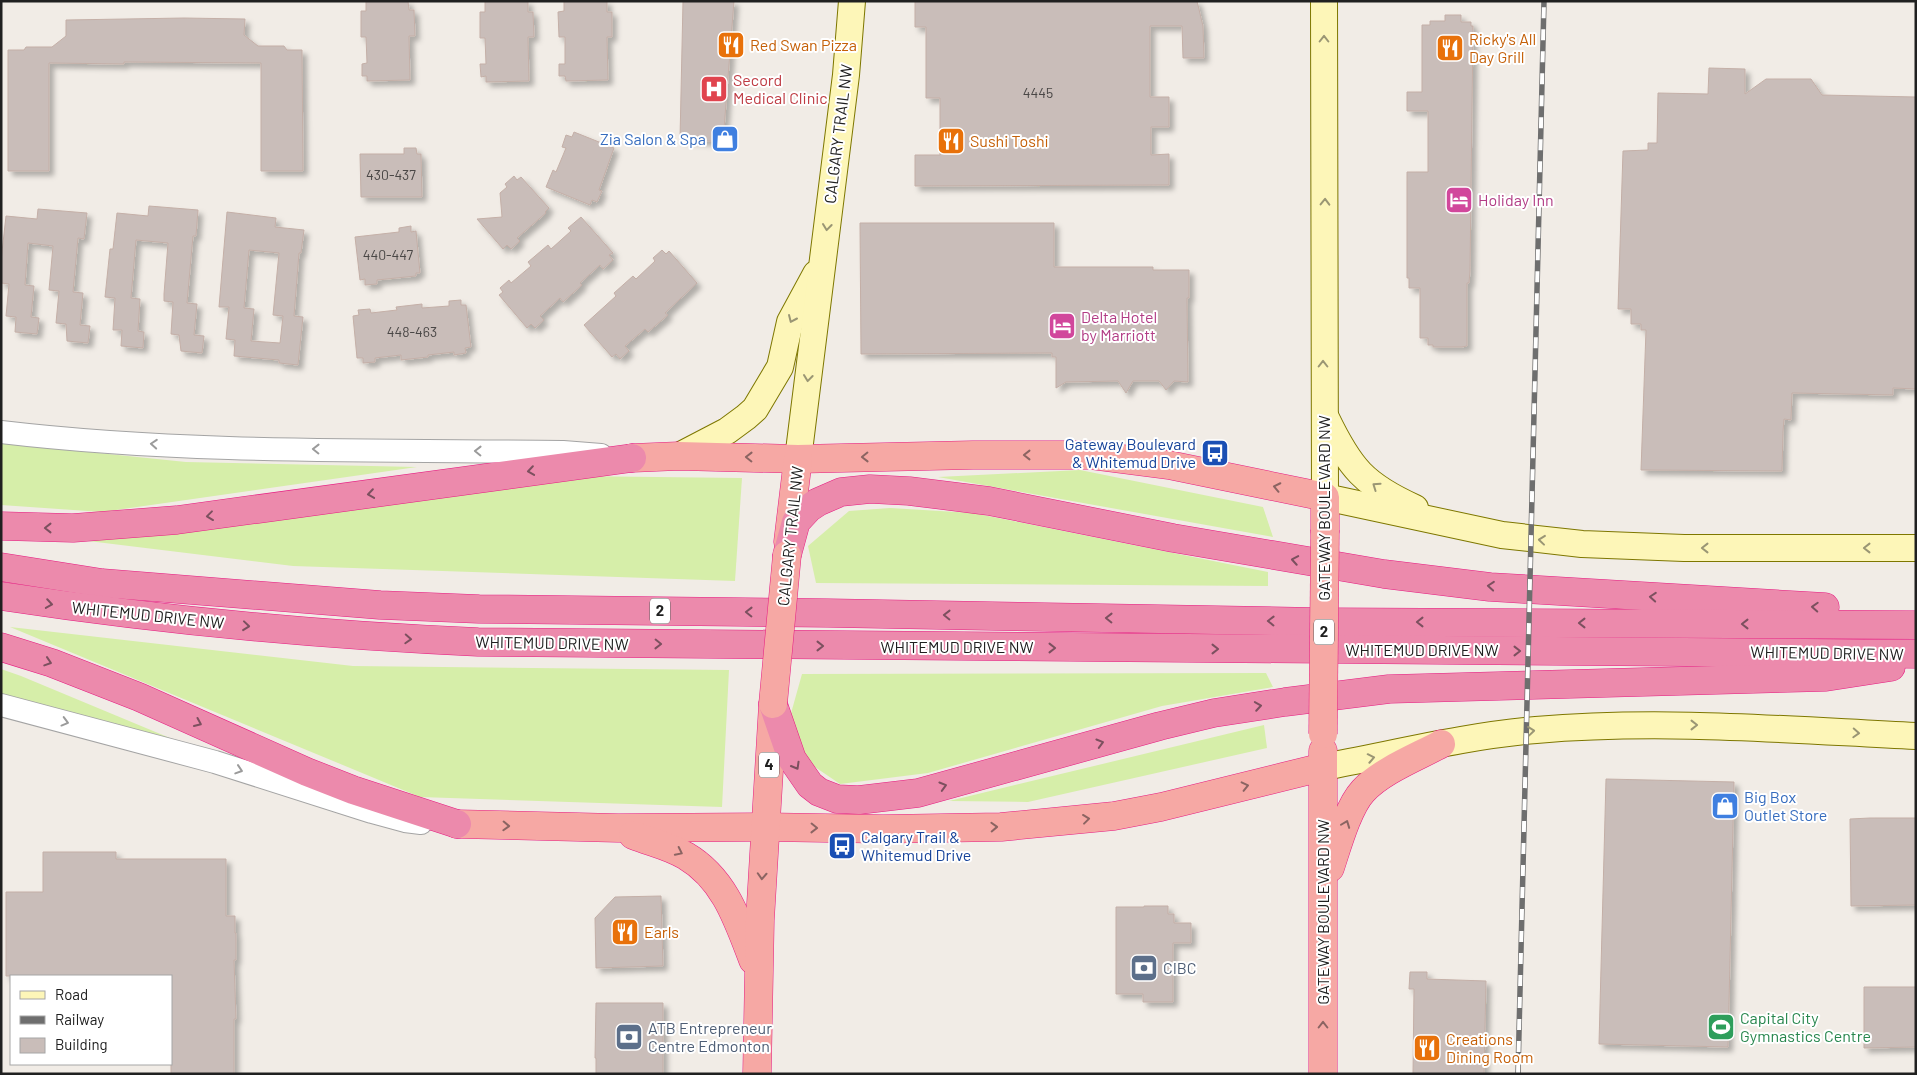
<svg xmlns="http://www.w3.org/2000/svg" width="1917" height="1075" font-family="Barlow,sans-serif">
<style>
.grass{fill:#d6eea9}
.building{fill:#c9bdb9;stroke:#c4afa7;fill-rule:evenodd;filter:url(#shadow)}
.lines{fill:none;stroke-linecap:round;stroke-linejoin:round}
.tertiary-casing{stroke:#a4a4a4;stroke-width:24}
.secondary-casing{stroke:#7e7700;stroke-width:28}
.trunk-casing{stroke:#e61c82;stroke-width:29}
.motorway-casing{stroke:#e61c82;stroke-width:29}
.tertiary{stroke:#fff;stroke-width:22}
.secondary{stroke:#fdf6b8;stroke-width:26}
.trunk{stroke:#f6a8a4;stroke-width:28}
.motorway{stroke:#ec8aac;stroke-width:28}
.rail-casing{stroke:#6e6e6e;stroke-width:5.5}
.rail{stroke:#fff;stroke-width:4;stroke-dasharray:11;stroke-linecap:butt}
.trunk-bridge-casing{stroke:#e61c82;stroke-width:29;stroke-linecap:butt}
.trunk-bridge{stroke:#f6a8a4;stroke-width:28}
.oneway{stroke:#9a9674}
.oneway2{stroke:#9b9b9b}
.oneway3{stroke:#8b6462}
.oneway4{stroke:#7c505f}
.labels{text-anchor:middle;stroke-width:4;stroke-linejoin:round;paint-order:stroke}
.number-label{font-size:14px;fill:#4a4746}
.shield{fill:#fff;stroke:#636363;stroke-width:1}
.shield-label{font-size:15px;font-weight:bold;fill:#202020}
.food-label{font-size:16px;fill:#c56008;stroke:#fff;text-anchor:start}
.health-label{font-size:16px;fill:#be3a42;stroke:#fff;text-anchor:start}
.street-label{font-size:16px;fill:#202020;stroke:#fff}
.shop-label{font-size:16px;fill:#366cbe;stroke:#fff;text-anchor:end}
.hotel-label{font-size:16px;fill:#b23c85;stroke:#fff;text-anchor:start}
.transit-label{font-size:16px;fill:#164399;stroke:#fff;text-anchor:end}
.service-label{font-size:16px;fill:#4e5e75;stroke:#fff;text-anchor:start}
.leisure-label{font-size:16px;fill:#27864d;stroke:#fff;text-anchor:start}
</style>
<defs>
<filter id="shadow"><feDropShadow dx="4.5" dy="4.5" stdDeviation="2.5" flood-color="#0004"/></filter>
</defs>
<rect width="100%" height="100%" fill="#f1ece6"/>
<g class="grass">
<path d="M 1,443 L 186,462 L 417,467 L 102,512 L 1,505 Z"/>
<path d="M 1080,470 L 1263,507 L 1273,537 L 938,477 Z"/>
<path d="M 571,476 L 742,478 L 735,581 L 293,566 L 80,540 Z"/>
<path d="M 890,508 L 973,513 L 1268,572 L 1268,586 L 816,583 L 808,546 L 849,511 Z"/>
<path d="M 10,627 L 353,666 L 729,670 L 722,807 L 420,797 Z"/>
<path d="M 1,669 L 21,676 L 194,748 L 1,694 Z"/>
<path d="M 1266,673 L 1273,687 L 1162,706 L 928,773 L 840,784 L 812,765 L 788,724 L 802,674 Z"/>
<path d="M 1264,725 L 1267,748 L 1028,802 L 949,801 Z"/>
</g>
<g class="building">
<path d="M 366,1 L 408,1 L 409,10 L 414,10 L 415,36 L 409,36 L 410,80 L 367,81 L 367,76 L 362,76 L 362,64 L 367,63 L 366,37 L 361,37 L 361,11 L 366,11 Z"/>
<path d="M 485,1 L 528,1 L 528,12 L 533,12 L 534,37 L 528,37 L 529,81 L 486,82 L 486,76 L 481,77 L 480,64 L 486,64 L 485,38 L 480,38 L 480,12 L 485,12 Z"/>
<path d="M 564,1 L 607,1 L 607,12 L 612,12 L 612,37 L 607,37 L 608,80 L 566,81 L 565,76 L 559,76 L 559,64 L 565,64 L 565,37 L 559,37 L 558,12 L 564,11 Z"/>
<path d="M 683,1 L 734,1 L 723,142 L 680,139 Z"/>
<path d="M 915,1 L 1197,1 L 1203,26 L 1204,58 L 1183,58 L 1182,26 L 1150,26 L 1150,97 L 1169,97 L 1169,127 L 1151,127 L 1151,155 L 1169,154 L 1169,185 L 915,186 L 915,155 L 940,155 L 940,98 L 926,98 L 926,27 L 915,27 Z"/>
<path d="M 1445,15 L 1461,15 L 1461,22 L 1471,22 L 1471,26 L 1473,26 L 1470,271 L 1469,283 L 1467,283 L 1467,346 L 1462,347 L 1433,347 L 1433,345 L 1428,345 L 1428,338 L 1420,338 L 1420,288 L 1409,288 L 1409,278 L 1407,278 L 1407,172 L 1428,172 L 1428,111 L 1407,111 L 1407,92 L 1422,92 L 1422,25 L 1430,25 L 1430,21 L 1445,21 Z"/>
<path d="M 184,18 L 245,19 L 244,35 L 258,46 L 284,46 L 287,50 L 302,50 L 303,171 L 261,171 L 261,63 L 124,62 L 124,64 L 49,63 L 49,171 L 8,171 L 8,50 L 24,50 L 26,47 L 52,47 L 66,36 L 66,20 Z"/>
<path d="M 1709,68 L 1745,69 L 1745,94 L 1766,79 L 1811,79 L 1822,95 L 1916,97 L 1916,389 L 1893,388 L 1893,395 L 1792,393 L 1791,420 L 1784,419 L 1783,432 L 1782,471 L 1641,470 L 1646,330 L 1641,330 L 1641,324 L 1631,324 L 1631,309 L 1618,309 L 1623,151 L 1648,150 L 1648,143 L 1657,143 L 1658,93 L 1708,94 Z"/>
<path d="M 574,132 L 614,148 L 599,190 L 602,191 L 597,202 L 592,200 L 590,205 L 546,187 L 553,170 L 556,172 L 566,148 L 562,147 L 566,135 L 572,137 Z"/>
<path d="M 404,148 L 416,148 L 417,154 L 421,154 L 422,197 L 361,197 L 360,154 L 404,154 Z"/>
<path d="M 514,176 L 517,180 L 521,177 L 549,208 L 545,212 L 546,213 L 517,238 L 520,241 L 511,249 L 507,245 L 503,249 L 477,219 L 502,217 L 500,193 L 507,187 L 505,184 Z"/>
<path d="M 149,206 L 198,210 L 196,236 L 193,236 L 187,303 L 197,304 L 194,335 L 204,336 L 202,353 L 181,351 L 179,335 L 171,334 L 173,302 L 164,301 L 164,294 L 168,243 L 136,240 L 131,298 L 140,299 L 138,331 L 144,332 L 143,348 L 121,346 L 122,330 L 113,330 L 115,298 L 105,297 L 110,249 L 113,249 L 117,213 L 148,216 Z"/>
<path d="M 38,209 L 87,213 L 84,239 L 78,238 L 73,292 L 83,293 L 80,325 L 90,326 L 88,343 L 67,341 L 66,324 L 56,323 L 59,291 L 49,290 L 53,246 L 28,243 L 25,285 L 34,286 L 31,317 L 39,318 L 37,334 L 15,332 L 16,317 L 6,316 L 9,284 L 1,283 L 1,261 L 6,216 L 37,219 Z"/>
<path d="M 227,212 L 276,218 L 275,227 L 304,230 L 301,253 L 299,253 L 294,316 L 303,317 L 298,365 L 279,363 L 279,360 L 234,356 L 235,340 L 226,339 L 229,307 L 219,307 ZM 249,250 L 279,253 L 273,315 L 283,316 L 280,343 L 251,341 L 254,309 L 244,308 Z"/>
<path d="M 581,217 L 613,253 L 609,255 L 613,260 L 603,269 L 600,265 L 580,283 L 582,285 L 563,302 L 560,298 L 540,316 L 544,320 L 535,328 L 531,324 L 527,328 L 499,295 L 503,292 L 500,288 L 509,280 L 511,283 L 531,266 L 528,262 L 548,245 L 551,249 L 571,231 L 568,228 Z"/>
<path d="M 860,223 L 1054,223 L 1054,267 L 1153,267 L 1153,270 L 1189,270 L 1189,298 L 1187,298 L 1188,382 L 1174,381 L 1166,390 L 1159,381 L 1133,381 L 1126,393 L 1118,381 L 1066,382 L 1056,388 L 1056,357 L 1052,357 L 1052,353 L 861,354 Z"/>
<path d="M 411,226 L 411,232 L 416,231 L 420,273 L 416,273 L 416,276 L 377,280 L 377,284 L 365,285 L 365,279 L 360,280 L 355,237 L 399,232 L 399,228 Z"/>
<path d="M 662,250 L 666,254 L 669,251 L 697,283 L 665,313 L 668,315 L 648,332 L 645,329 L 625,346 L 629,351 L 620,359 L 616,354 L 612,357 L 584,325 L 616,296 L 614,293 L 633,276 L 636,279 L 655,261 L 653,258 Z"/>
<path d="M 461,300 L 461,305 L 466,305 L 471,347 L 465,348 L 466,353 L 454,355 L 454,352 L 428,355 L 428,357 L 401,360 L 401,355 L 375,358 L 375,362 L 363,363 L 363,358 L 357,358 L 353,316 L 359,315 L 358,310 L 370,309 L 371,313 L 397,310 L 396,307 L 422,304 L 422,308 L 449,306 L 449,301 Z"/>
<path d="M 1606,779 L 1734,782 L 1728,1047 L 1599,1044 Z"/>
<path d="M 1870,818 L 1916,818 L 1916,905 L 1851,906 L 1850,819 Z"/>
<path d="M 43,852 L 116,852 L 116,859 L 226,859 L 226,916 L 235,916 L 235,933 L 236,933 L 236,960 L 234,960 L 236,1019 L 234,1019 L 234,1074 L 171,1074 L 171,976 L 6,976 L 6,892 L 43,892 Z"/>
<path d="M 661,896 L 663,966 L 596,968 L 595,918 L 615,897 Z"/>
<path d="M 1144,906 L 1168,906 L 1168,914 L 1174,914 L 1174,923 L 1191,923 L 1191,943 L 1173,943 L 1173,1002 L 1143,1002 L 1143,994 L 1116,994 L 1116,907 L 1144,907 Z"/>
<path d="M 1410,972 L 1427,972 L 1427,979 L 1486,981 L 1484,1074 L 1413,1074 L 1414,989 L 1409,989 Z"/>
<path d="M 1864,987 L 1916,987 L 1916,1047 L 1864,1048 Z"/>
<path d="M 596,1003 L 663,1003 L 663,1074 L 596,1074 L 596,1058 L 595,1058 Z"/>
</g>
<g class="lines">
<g class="tertiary-casing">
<g id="tertiary">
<path d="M 1,432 C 187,454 376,450 563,452 L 601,455"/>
<path d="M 1,705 L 215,762 L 372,812 L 405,821 L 421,823"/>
</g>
</g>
<g class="secondary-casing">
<g id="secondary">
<path d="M 1324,1 L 1325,497 L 1502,535 L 1582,544 L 1684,548 L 1916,548"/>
<path d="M 1326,418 C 1350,468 1364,485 1415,508"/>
<path d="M 679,456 L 727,431 L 746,417 L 755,409 L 780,367 L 790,322 L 816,274"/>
<path d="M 798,459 L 846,75 L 852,1"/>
<path d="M 1323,767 C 1394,754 1465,736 1536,730 C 1663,719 1789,730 1916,736"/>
</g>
</g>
<g class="trunk-casing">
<g id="trunk">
<path d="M 632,458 L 679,456 L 798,459 L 973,455 L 1091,455 L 1169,465 L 1325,497 L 1325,530"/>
<path d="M 788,542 L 798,459"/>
<path d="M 457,824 L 618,828 L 765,827 L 883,829 L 1001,827 L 1114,816 L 1161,807 L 1323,767"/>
<path d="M 633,835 C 650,842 670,846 686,856 C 725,879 738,921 753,960"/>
<path d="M 1330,868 C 1337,847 1348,807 1363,791 C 1381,771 1417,757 1441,744"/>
<path d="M 757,1074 L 760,920 L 773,704"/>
<path d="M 1323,1074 L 1323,751"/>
</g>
</g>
<g class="motorway-casing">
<g id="motorway">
<path d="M 1,526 L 73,528 L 177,520 L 632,458"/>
<path d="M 787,555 L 796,522 L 809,508 L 818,502 L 841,492 L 870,489 L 909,491 L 989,501 L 1173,538 L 1384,574 L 1490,587 L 1825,607"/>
<path d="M 1,567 L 102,583 L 380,605 L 479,609 L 828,613 L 1320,622 L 1916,625"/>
<path d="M 1,596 C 159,620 318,635 478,642 L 1916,654"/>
<path d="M 1,647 L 52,663 L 139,697 L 307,772 L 353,790 L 457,824"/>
<path d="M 773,704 L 792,759 L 810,785 L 819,792 L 837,799 L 859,800 L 918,793 L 1160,726 L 1214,713 L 1285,702 L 1389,689 L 1826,677 L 1891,667"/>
</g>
</g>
<use href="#tertiary" class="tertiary"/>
<use href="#secondary" class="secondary"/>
<use href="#trunk" class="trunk"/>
<use href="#motorway" class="motorway"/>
<g class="rail-casing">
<path id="rail" d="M 1518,1074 L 1544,1"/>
</g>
<use href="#rail" class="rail"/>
<g class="trunk-bridge-casing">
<g id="trunk-bridge">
<path d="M 773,704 L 787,555"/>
<path d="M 1323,734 L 1325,530"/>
</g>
</g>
<use href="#trunk-bridge" class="trunk-bridge"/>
</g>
<defs><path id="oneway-chevron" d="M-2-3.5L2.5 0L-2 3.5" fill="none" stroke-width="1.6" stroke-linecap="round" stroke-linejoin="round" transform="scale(1.25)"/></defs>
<g class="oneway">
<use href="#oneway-chevron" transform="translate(1324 39) rotate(-90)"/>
<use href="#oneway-chevron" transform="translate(1325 202) rotate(-89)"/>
<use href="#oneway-chevron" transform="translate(827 227) rotate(97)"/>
<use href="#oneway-chevron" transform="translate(792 319) rotate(114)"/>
<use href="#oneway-chevron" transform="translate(1323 364) rotate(-90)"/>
<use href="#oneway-chevron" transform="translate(808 378) rotate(97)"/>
<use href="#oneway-chevron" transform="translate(1376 486) rotate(-145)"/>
<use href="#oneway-chevron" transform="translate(1542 540) rotate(-174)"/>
<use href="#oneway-chevron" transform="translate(1705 548) rotate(180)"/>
<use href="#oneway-chevron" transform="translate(1867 548) rotate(180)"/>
<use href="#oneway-chevron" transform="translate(1694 725)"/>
<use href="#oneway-chevron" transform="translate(1531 731) rotate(-6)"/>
<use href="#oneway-chevron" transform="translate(1856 733) rotate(3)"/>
<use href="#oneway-chevron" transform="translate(1371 758) rotate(-11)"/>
</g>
<g class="oneway2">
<use href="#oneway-chevron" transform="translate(154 444) rotate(-176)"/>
<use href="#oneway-chevron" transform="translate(316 449) rotate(-179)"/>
<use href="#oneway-chevron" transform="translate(478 451) rotate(-179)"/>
<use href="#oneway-chevron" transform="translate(65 722) rotate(15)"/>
<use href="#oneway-chevron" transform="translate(239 770) rotate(18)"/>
</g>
<g class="oneway3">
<use href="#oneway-chevron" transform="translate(1027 455) rotate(180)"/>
<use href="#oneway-chevron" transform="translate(749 457) rotate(-179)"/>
<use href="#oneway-chevron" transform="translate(865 457) rotate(179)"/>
<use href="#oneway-chevron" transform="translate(1277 487) rotate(-168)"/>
<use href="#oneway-chevron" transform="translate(1245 786) rotate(-13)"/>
<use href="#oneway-chevron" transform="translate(1086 819) rotate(-7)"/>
<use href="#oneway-chevron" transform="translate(1346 824) rotate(-69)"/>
<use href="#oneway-chevron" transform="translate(506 826) rotate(2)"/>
<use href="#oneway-chevron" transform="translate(994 827) rotate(-2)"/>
<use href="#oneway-chevron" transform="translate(814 828) rotate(1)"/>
<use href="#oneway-chevron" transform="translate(679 852) rotate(26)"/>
<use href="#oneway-chevron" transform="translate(762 876) rotate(93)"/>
<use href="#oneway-chevron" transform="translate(1323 1025) rotate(-90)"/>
</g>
<g class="oneway4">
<use href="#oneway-chevron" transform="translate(531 471) rotate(172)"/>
<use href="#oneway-chevron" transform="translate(371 494) rotate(172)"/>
<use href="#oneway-chevron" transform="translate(210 516) rotate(173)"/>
<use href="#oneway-chevron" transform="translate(48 528) rotate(180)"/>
<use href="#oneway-chevron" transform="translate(1295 560) rotate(-170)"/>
<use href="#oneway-chevron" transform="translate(1491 586) rotate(-175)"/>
<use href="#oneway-chevron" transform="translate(1653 597) rotate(-176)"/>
<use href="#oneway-chevron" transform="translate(49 604) rotate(9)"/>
<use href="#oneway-chevron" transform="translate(1815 607) rotate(-177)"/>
<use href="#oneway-chevron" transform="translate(749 612) rotate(-179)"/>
<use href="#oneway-chevron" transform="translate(947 615) rotate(-179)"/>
<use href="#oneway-chevron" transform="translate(1109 618) rotate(-179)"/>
<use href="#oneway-chevron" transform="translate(1271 621) rotate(-179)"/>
<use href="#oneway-chevron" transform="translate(1420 622) rotate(-180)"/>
<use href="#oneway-chevron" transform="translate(1582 623) rotate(-180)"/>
<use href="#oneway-chevron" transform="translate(1745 624) rotate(-180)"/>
<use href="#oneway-chevron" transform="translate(246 626) rotate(6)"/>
<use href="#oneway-chevron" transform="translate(408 639) rotate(3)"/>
<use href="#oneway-chevron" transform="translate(658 644) rotate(1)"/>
<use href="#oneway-chevron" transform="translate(820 646)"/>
<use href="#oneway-chevron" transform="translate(1052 648)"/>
<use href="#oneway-chevron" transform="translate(1215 649)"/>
<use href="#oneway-chevron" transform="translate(1517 651)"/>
<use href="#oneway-chevron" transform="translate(48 662) rotate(18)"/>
<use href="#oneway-chevron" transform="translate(1258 706) rotate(-9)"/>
<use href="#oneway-chevron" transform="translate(198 723) rotate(24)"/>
<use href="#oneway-chevron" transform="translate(1100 743) rotate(-16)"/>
<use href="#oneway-chevron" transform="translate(796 766) rotate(60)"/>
<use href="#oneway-chevron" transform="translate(943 786) rotate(-16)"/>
</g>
<defs>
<g id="restaurant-square" transform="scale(1.4375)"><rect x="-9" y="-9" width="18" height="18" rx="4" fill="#e8710a" stroke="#fff"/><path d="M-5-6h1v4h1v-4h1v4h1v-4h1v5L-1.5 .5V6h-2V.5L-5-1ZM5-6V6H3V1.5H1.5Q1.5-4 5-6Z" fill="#fff"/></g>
<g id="hospital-square" transform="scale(1.4375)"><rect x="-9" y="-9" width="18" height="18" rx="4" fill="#e0444e" stroke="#fff"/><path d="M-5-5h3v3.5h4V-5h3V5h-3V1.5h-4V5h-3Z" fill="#fff"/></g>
<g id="shop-square" transform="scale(1.4375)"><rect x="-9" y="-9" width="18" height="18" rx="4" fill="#3f7fe0" stroke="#fff"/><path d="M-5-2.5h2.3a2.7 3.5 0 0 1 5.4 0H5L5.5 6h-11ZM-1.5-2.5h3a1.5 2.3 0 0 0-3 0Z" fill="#fff"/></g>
<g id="hotel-square" transform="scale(1.4375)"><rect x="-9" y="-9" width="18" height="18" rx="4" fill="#d1479c" stroke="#fff"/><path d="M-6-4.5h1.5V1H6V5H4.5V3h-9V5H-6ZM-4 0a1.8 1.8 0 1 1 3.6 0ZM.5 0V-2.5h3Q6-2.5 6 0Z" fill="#fff"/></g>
<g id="bus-square" transform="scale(1.4375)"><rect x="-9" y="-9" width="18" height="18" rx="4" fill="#1a4fb4" stroke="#fff"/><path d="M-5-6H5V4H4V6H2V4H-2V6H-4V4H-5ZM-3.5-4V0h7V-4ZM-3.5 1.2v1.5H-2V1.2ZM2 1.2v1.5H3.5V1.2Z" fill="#fff"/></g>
<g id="bank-square" transform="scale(1.4375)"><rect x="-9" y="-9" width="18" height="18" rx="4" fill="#5c6f8a" stroke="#fff"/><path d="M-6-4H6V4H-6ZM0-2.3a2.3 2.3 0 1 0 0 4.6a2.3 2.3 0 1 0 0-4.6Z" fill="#fff"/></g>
<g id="stadium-square" transform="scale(1.4375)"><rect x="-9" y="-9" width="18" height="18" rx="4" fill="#2e9e5b" stroke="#fff"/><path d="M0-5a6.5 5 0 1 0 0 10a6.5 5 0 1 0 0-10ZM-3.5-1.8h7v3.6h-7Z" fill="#fff"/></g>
</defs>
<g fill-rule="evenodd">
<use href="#restaurant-square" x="731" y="45"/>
<use href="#restaurant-square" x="1450" y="48"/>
<use href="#hospital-square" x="714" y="89"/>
<use href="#shop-square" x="725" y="139"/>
<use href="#restaurant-square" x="951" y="141"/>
<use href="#hotel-square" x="1459" y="200"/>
<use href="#hotel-square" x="1062" y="326"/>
<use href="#bus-square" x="1215" y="453"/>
<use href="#shop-square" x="1725" y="806"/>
<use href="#bus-square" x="842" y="846"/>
<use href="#restaurant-square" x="625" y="932"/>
<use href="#bank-square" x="1144" y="968"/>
<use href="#stadium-square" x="1721" y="1027"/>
<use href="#bank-square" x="629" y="1037"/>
<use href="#restaurant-square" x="1427" y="1048"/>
</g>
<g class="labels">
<g class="number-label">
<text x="1038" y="98">4445</text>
<text x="391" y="180">430-437</text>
<text x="388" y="260">440-447</text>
<text x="412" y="337">448-463</text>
</g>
<g class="shield">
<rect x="650" y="598.5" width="20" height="25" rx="4"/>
<rect x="1314" y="619.5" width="20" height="25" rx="4"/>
<rect x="759" y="752.5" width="20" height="25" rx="4"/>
</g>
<g class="shield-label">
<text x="660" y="616">2</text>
<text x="1324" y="637">2</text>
<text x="769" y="770">4</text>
</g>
<g class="food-label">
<text x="1469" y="45">Ricky's All<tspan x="1469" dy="18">Day Grill</tspan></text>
<text x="750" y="51">Red Swan Pizza</text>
<text x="970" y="147">Sushi Toshi</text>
<text x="644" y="938">Earls</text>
<text x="1446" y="1045">Creations<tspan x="1446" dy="18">Dining Room</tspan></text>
</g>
<g class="health-label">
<text x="733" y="86">Secord<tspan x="733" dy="18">Medical Clinic</tspan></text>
</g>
<g class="street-label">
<text transform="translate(838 134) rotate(-83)" y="6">CALGARY TRAIL NW</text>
<text transform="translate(1324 508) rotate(-90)" y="6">GATEWAY BOULEVARD NW</text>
<text transform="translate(790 536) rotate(-84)" y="6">CALGARY TRAIL NW</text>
<text transform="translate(148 615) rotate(6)" y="6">WHITEMUD DRIVE NW</text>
<text transform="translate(552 643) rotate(1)" y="6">WHITEMUD DRIVE NW</text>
<text x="957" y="653">WHITEMUD DRIVE NW</text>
<text x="1422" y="656">WHITEMUD DRIVE NW</text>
<text transform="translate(1827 653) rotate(1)" y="6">WHITEMUD DRIVE NW</text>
<text transform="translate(1323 912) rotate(-90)" y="6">GATEWAY BOULEVARD NW</text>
</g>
<g class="shop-label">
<text x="706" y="145">Zia Salon &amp; Spa</text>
<text x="1744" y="803" text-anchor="start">Big Box<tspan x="1744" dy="18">Outlet Store</tspan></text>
</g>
<g class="hotel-label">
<text x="1478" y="206">Holiday Inn</text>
<text x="1081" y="323">Delta Hotel<tspan x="1081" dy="18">by Marriott</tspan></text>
</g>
<g class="transit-label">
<text x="1196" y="450">Gateway Boulevard<tspan x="1196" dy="18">&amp; Whitemud Drive</tspan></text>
<text x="861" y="843" text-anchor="start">Calgary Trail &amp;<tspan x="861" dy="18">Whitemud Drive</tspan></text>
</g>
<g class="service-label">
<text x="1163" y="974">CIBC</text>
<text x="648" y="1034">ATB Entrepreneur<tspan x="648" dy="18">Centre Edmonton</tspan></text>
</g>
<g class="leisure-label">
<text x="1740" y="1024">Capital City<tspan x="1740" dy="18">Gymnastics Centre</tspan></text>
</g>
</g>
<rect width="1917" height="1075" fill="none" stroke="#202020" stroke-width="5"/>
<rect x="10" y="975" width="162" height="90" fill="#ffffff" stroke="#a6a6a6"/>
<rect x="20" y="991" width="25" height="8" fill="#fdf6b8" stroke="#a6a6a6"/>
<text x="55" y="1000" font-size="15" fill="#202020">Road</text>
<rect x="20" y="1016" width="25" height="8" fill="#6e6e6e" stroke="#a6a6a6"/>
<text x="55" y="1025" font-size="15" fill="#202020">Railway</text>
<rect x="20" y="1038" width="25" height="15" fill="#c9bdb9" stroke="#a6a6a6"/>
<text x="55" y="1050" font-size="15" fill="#202020">Building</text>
</svg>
